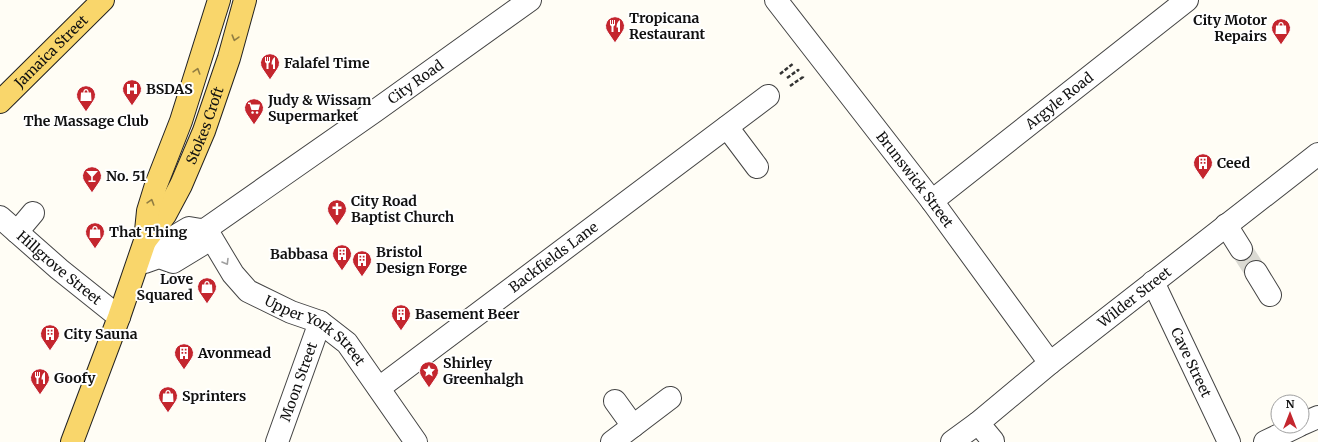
<svg xmlns="http://www.w3.org/2000/svg" width="1318" height="442" font-family="Merriweather,serif">
<style>
.lines{fill:none;stroke-linecap:round;stroke-linejoin:round}
.minor-tunnel{stroke:#dbdad3;stroke-width:22;stroke-dasharray:22 11;stroke-linecap:butt}
.minor-casing{stroke:#444;stroke-width:24}
.major-casing{stroke:#222;stroke-width:24}
.path{stroke:#333;stroke-width:2.5;stroke-dasharray:4 2;stroke-linecap:butt}
.minor{stroke:#fff;stroke-width:22}
.major{stroke:#f9d66b;stroke-width:22}
.oneway{stroke:#917d42}
.oneway2{stroke:#a0a0a0}
.labels{text-anchor:middle;stroke-width:4;stroke-linejoin:round;paint-order:stroke}
.poi-label{font-size:14px;font-weight:bold;fill:#111;stroke:#fff;text-anchor:start}
.street-label{font-size:14px;fill:#111;stroke:#fff}
</style>
<rect width="100%" height="100%" fill="#fffdf5"/>
<g class="lines">
<path class="minor-tunnel" d="M 1241,249 L 1256,272"/>
<g class="minor-casing">
<g id="minor">
<path id="s1" d="M 776,0 L 932,201 L 1050,363"/>
<path d="M 727,127 L 757,167"/>
<path id="s2" d="M 932,201 L 1187,0"/>
<path id="s3" d="M 0,217 L 59,269 L 119,317"/>
<path d="M 1226,225 L 1241,249"/>
<path id="s4" d="M 206,229 L 233,274 L 248,291 L 291,312 L 320,322 L 347,343 L 416,442"/>
<path d="M 17,232 L 33,213"/>
<path id="s5" d="M 159,257 L 162,244 L 189,228 L 201,230 L 206,229 L 375,111 L 530,0"/>
<path d="M 145,262 L 159,257 L 173,262 L 201,245 L 201,230"/>
<path d="M 1256,272 L 1270,295"/>
<path id="s6" d="M 1153,282 L 1229,442"/>
<path id="s7" d="M 379,388 L 768,96"/>
<path d="M 615,401 L 633,426"/>
<path d="M 978,423 L 993,441"/>
<path d="M 1302,424 L 1318,417"/>
<path id="s8" d="M 277,442 L 320,322"/>
<path d="M 612,442 L 670,398"/>
<path id="s9" d="M 952,442 L 978,423 L 1050,363 L 1318,154"/>
<path d="M 1265,442 L 1298,426"/>
</g>
</g>
<g class="major-casing">
<g id="major">
<path id="s10" d="M 0,102 L 103,0"/>
<path id="s11" d="M 145,241 L 165,215 L 181,185 L 204,131 L 229,58 L 245,0"/>
<path d="M 72,442 L 119,317 L 145,241 L 148,211 L 156,185 L 181,121 L 219,0"/>
</g>
</g>
<g class="path">
<path d="M 780,74 L 794,63"/>
<path d="M 787,78 L 798,70 L 799,71"/>
<path d="M 790,86 L 803,77 L 802,75"/>
</g>
<use href="#minor" class="minor"/>
<use href="#major" class="major"/>
</g>
<defs><path id="oneway-chevron" d="M-2-3.5L2.5 0L-2 3.5" fill="none" stroke-width="1.6" stroke-linecap="round" stroke-linejoin="round"/></defs>
<g class="oneway">
<use href="#oneway-chevron" transform="translate(235 38) rotate(106)"/>
<use href="#oneway-chevron" transform="translate(197 71) rotate(-73)"/>
<use href="#oneway-chevron" transform="translate(151 202) rotate(-73)"/>
</g>
<use class="oneway2" href="#oneway-chevron" transform="translate(226 262) rotate(59)"/>
<defs>
<g id="restaurant-pin" transform="scale(1)"><path d="M0 17L-7.5 6A9.5 9.5 0 1 1 7.5 6Z" fill="#c4262e" stroke="#fff"/><path d="M-5-6h1v4h1v-4h1v4h1v-4h1v5L-1.5 .5V6h-2V.5L-5-1ZM5-6V6H3V1.5H1.5Q1.5-4 5-6Z" fill="#fff"/></g>
<g id="shop-pin" transform="scale(1)"><path d="M0 17L-7.5 6A9.5 9.5 0 1 1 7.5 6Z" fill="#c4262e" stroke="#fff"/><path d="M-5-2.5h2.3a2.7 3.5 0 0 1 5.4 0H5L5.5 6h-11ZM-1.5-2.5h3a1.5 2.3 0 0 0-3 0Z" fill="#fff"/></g>
<g id="hospital-pin" transform="scale(1)"><path d="M0 17L-7.5 6A9.5 9.5 0 1 1 7.5 6Z" fill="#c4262e" stroke="#fff"/><path d="M-5-5h3v3.5h4V-5h3V5h-3V1.5h-4V5h-3Z" fill="#fff"/></g>
<g id="supermarket-pin" transform="scale(1)"><path d="M0 17L-7.5 6A9.5 9.5 0 1 1 7.5 6Z" fill="#c4262e" stroke="#fff"/><path d="M-6-5.5h2.5l.6 2H6L4.5 2H-2.5L-4.4-4H-6ZM-1.5 3.2a1.3 1.3 0 1 0 .1 0ZM3 3.2a1.3 1.3 0 1 0 .1 0Z" fill="#fff"/></g>
<g id="building-pin" transform="scale(1)"><path d="M0 17L-7.5 6A9.5 9.5 0 1 1 7.5 6Z" fill="#c4262e" stroke="#fff"/><path d="M-4-6H4V6H1V3H-1V6H-4ZM-2.5-4.3h1.7v1.8h-1.7ZM.8-4.3h1.7v1.8H.8ZM-2.5-1h1.7V.8h-1.7ZM.8-1h1.7V.8H.8Z" fill="#fff"/></g>
<g id="bar-pin" transform="scale(1)"><path d="M0 17L-7.5 6A9.5 9.5 0 1 1 7.5 6Z" fill="#c4262e" stroke="#fff"/><path d="M-6-5H6L.8 .8V4.5H3.5V6h-7V4.5H-.8V.8Z" fill="#fff"/></g>
<g id="church-pin" transform="scale(1)"><path d="M0 17L-7.5 6A9.5 9.5 0 1 1 7.5 6Z" fill="#c4262e" stroke="#fff"/><path d="M-1.2-6h2.4v3.5h3.3v2.4h-3.3V6h-2.4V-.1h-3.3v-2.4h3.3Z" fill="#fff"/></g>
<g id="sight-pin" transform="scale(1)"><path d="M0 17L-7.5 6A9.5 9.5 0 1 1 7.5 6Z" fill="#c4262e" stroke="#fff"/><path d="M0-6L1.8-2.2L6-1.7L2.9 1.2L3.7 5.4L0 3.3L-3.7 5.4L-2.9 1.2L-6-1.7L-1.8-2.2Z" fill="#fff"/></g>
</defs>
<g fill-rule="evenodd">
<use href="#restaurant-pin" x="615" y="26"/>
<use href="#shop-pin" x="1281" y="28"/>
<use href="#restaurant-pin" x="270" y="63"/>
<use href="#hospital-pin" x="132" y="89"/>
<use href="#shop-pin" x="86" y="95"/>
<use href="#supermarket-pin" x="254" y="108"/>
<use href="#building-pin" x="1203" y="163"/>
<use href="#bar-pin" x="92" y="176"/>
<use href="#church-pin" x="337" y="209"/>
<use href="#shop-pin" x="95" y="232"/>
<use href="#building-pin" x="342" y="254"/>
<use href="#building-pin" x="362" y="260"/>
<use href="#shop-pin" x="207" y="287"/>
<use href="#building-pin" x="401" y="314"/>
<use href="#building-pin" x="50" y="334"/>
<use href="#building-pin" x="184" y="353"/>
<use href="#sight-pin" x="429" y="371"/>
<use href="#restaurant-pin" x="40" y="378"/>
<use href="#shop-pin" x="168" y="396"/>
</g>
<g class="labels">
<g class="poi-label">
<text x="629" y="23">Tropicana<tspan x="629" dy="16">Restaurant</tspan></text>
<text x="1267" y="25" text-anchor="end">City Motor<tspan x="1267" dy="16">Repairs</tspan></text>
<text x="284" y="68">Falafel Time</text>
<text x="146" y="94">BSDAS</text>
<text x="268" y="105">Judy &amp; Wissam<tspan x="268" dy="16">Supermarket</tspan></text>
<text x="86" y="126" text-anchor="middle">The Massage Club</text>
<text x="1217" y="168">Ceed</text>
<text x="106" y="181">No. 51</text>
<text x="351" y="206">City Road<tspan x="351" dy="16">Baptist Church</tspan></text>
<text x="109" y="237">That Thing</text>
<text x="376" y="257">Bristol<tspan x="376" dy="16">Design Forge</tspan></text>
<text x="328" y="259" text-anchor="end">Babbasa</text>
<text x="193" y="284" text-anchor="end">Love<tspan x="193" dy="16">Squared</tspan></text>
<text x="415" y="319">Basement Beer</text>
<text x="64" y="339">City Sauna</text>
<text x="198" y="358">Avonmead</text>
<text x="443" y="368">Shirley<tspan x="443" dy="16">Greenhalgh</tspan></text>
<text x="54" y="383">Goofy</text>
<text x="182" y="401">Sprinters</text>
</g>
<g class="street-label">
<text dy="5" stroke="none"><textPath href="#s10" startOffset="72">Jamaica Street</textPath></text>
<text dy="5" stroke="none"><textPath href="#s5" startOffset="318">City Road</textPath></text>
<text dy="5" stroke="none"><textPath href="#s2" startOffset="162">Argyle Road</textPath></text>
<text dy="5" stroke="none"><textPath href="#s11" startOffset="131">Stokes Croft</textPath></text>
<text dy="5" stroke="none"><textPath href="#s1" startOffset="227">Brunswick Street</textPath></text>
<text dy="5" stroke="none"><textPath href="#s7" startOffset="218">Backfields Lane</textPath></text>
<text dy="5" stroke="none"><textPath href="#s3" startOffset="78">Hillgrove Street</textPath></text>
<text dy="5" stroke="none"><textPath href="#s9" startOffset="233">Wilder Street</textPath></text>
<text dy="5" stroke="none"><textPath href="#s4" startOffset="154">Upper York Street</textPath></text>
<text dy="5" stroke="none"><textPath href="#s6" startOffset="89">Cave Street</textPath></text>
<text dy="5" stroke="none"><textPath href="#s8" startOffset="64">Moon Street</textPath></text>
</g>
</g>
<g transform="translate(1290 414)"><circle r="19" fill="#ffffff" stroke="#a0a0a0"/>
<path d="M0-3L7 15L0 10L-7 15Z" fill="#c4262e"/>
<text y="-6" font-size="11" font-weight="bold" text-anchor="middle" fill="#111111">N</text>
</g>
</svg>
